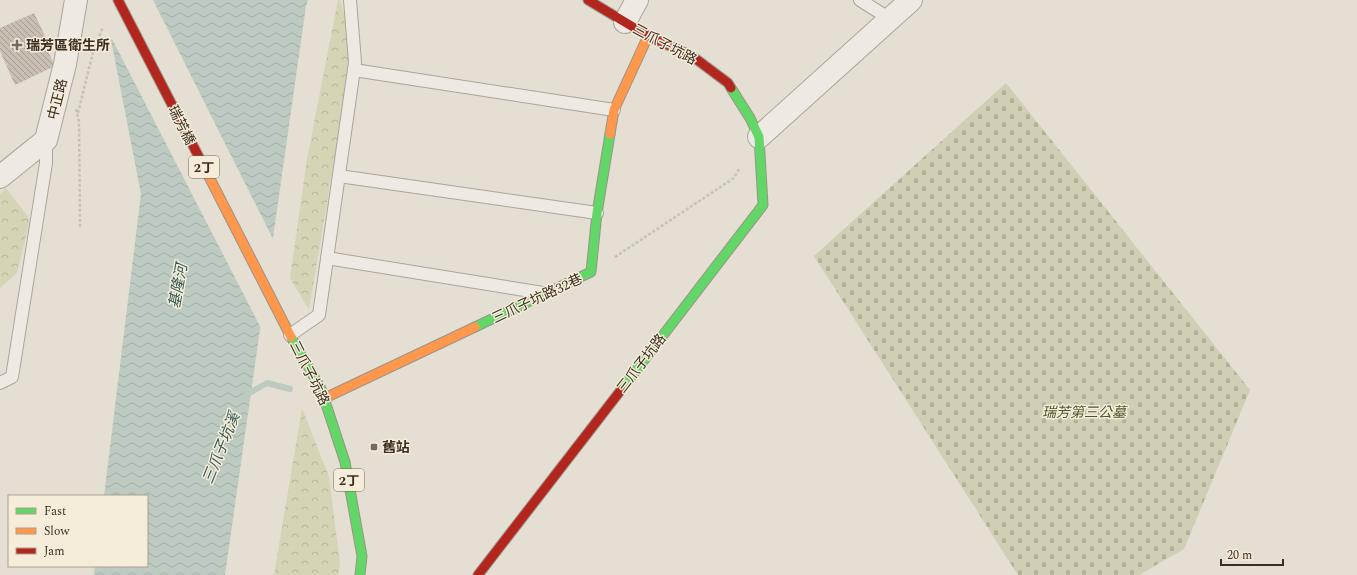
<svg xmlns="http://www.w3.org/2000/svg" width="1357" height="575" font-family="Spectral,'Noto Sans TC',serif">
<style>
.forest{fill:url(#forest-crowns)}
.cemetery{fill:url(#cemetery-stones)}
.water{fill:url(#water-waves)}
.pier{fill:#e5ded2}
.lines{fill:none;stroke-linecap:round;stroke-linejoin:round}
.stream{stroke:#bccac1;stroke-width:6}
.building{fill:url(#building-back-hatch)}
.lane-casing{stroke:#aba49a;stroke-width:14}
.street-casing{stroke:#aba49a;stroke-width:24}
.fast-casing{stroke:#9b938a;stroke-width:11}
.slow-casing{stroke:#9b938a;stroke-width:11}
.jam-casing{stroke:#9b938a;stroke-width:11}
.path{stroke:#c6c1ba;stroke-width:2.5;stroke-dasharray:3 2;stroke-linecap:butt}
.lane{stroke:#eeeae3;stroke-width:12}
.street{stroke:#eeeae3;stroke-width:22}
.fast{stroke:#63d668;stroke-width:9}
.slow{stroke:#ff974d;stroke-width:9}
.jam{stroke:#b3261e;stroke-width:9}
.poi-dot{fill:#766b60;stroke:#f5ecd9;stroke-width:1.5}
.labels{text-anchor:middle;stroke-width:3;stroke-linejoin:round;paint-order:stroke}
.shield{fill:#f5ecd9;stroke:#726659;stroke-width:1}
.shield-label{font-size:13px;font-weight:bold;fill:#3a2d22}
.street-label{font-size:14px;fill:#3a2d22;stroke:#f5ecd9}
.poi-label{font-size:14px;font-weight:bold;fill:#3a2d22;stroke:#f5ecd9;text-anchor:start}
.park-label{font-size:14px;font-style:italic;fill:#4c5629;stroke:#f5ecd9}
.water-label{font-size:15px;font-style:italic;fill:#325955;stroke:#f5ecd9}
</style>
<defs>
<pattern id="forest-crowns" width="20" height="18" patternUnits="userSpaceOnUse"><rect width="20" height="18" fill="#d5d4b5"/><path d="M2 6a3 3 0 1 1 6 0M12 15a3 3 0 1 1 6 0" fill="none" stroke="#b8b69b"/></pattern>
<pattern id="cemetery-stones" width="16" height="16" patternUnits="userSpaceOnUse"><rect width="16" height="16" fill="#d0ceb4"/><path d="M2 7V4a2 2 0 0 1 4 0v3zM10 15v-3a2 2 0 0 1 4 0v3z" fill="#b3b19a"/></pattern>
<pattern id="water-waves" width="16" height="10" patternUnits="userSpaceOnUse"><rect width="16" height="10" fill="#bccac1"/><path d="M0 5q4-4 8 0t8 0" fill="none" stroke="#a2aea6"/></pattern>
<pattern id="building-back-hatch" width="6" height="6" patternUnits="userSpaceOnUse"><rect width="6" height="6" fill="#c9beb3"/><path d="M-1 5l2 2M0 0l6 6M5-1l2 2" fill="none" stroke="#a49b91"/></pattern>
</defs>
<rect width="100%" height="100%" fill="#e5ded2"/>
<g class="forest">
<path d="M 338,0 L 340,0 L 351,36 L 340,125 L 309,310 L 290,278 L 307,159 Z"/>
<path d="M 6,188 L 30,219 L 17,273 L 0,288 L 0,194 Z"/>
<path d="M 302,408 L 329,477 L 340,564 L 338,575 L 274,575 Z"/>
</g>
<path class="cemetery" d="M 1006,83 L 1250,390 L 1184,549 L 1139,575 L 1018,575 L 814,256 Z"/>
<path class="water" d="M 151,0 L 308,0 L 306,6 L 225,575 L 94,575 L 95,566 L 147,566 L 147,496 L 104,496 L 141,194 L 111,40 Z"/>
<path class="pier" d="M 148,0 L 153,0 L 274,241 L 262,330 L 111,37 Z"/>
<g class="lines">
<path class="stream" d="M 244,396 L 267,383 L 290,389"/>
</g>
<path class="building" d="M 34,13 L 47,40 L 43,41 L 55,66 L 15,85 L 0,51 L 0,28 Z"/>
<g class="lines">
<g class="lane-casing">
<g id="lane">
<path d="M 860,0 L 890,19"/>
<path d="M 354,70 L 614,110"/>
<path d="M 339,176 L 597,213"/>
<path d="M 327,258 L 543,293"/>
<path d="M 290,335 L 319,315 L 355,62 L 350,0"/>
<path d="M 0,383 L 12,377 L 46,163 L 46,140"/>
</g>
</g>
<g class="street-casing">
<g id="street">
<path d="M 625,22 L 637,0"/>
<path d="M 759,137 L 911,0"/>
<path d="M 0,177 L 46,140 L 65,64 L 76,0"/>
</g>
</g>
<g class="fast-casing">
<g id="fast">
<path d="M 475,327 L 591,272 L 597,213 L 610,134"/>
<path d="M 291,337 L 321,389 L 345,462 L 362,556 L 360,575"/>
<path d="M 621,390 L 763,205 L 759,137 L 750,118 L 731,88"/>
</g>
</g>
<g class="slow-casing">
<g id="slow">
<path d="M 610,134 L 614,110 L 648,36"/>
<path d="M 203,165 L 291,337"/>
<path d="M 325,398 L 475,327"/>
</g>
</g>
<g class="jam-casing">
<g id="jam">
<path d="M 118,0 L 203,165"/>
<path d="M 588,0 L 648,36 L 692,56 L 728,83 L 731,88"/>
<path d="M 478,575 L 621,390"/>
</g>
</g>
<g class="path">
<path d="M 76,109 L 79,122 L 80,228"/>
<path d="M 78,113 L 93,52 L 103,27"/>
<path d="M 615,257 L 734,178 L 739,169"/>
</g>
<use href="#lane" class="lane"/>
<use href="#street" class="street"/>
<use href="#fast" class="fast"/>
<use href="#slow" class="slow"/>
<use href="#jam" class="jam"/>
</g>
<g class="poi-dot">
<path d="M15 39h4v4h4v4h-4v4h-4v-4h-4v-4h4z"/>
<rect x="370" y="443" width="8" height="8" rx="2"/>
</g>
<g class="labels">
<g class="shield">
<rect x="189" y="156" width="30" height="22" rx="3"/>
<rect x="334" y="469" width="30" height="22" rx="3"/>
</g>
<g class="shield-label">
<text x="204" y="172">2丁</text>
<text x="349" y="485">2丁</text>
</g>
<g class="street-label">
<text transform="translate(665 44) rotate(28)" y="5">三爪子坑路</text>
<text transform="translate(57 99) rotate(-76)" y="5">中正路</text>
<text transform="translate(182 125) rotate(63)" y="5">瑞芳橋</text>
<text transform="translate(537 298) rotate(-25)" y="5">三爪子坑路32巷</text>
<text transform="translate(641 363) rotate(-52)" y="5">三爪子坑路</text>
<text transform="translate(310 373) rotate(63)" y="5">三爪子坑路</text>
</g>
<g class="poi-label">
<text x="26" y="50">瑞芳區衛生所</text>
<text x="382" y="452">舊站</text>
</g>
<g class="park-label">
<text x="1084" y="417">瑞芳第三公墓</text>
</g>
<g class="water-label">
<text transform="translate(178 286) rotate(-80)" y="5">基隆河</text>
<text transform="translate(221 448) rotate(-68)" y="5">三爪子坑溪</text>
</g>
</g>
<rect x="8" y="495" width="140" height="72" fill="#f5ecd9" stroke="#aaa090"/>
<rect x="16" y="508" width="20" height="6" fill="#63d668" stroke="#aaa090"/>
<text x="44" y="515" font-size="12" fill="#3a2d22">Fast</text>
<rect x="16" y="528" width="20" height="6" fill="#ff974d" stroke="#aaa090"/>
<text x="44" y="535" font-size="12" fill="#3a2d22">Slow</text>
<rect x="16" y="548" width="20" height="6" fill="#b3261e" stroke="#aaa090"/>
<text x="44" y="555" font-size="12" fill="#3a2d22">Jam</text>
<path d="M1221 559v6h62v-6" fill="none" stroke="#3a2d22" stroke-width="2"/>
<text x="1227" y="559" font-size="12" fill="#3a2d22" stroke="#f5ecd9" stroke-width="3" paint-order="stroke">20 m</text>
</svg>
